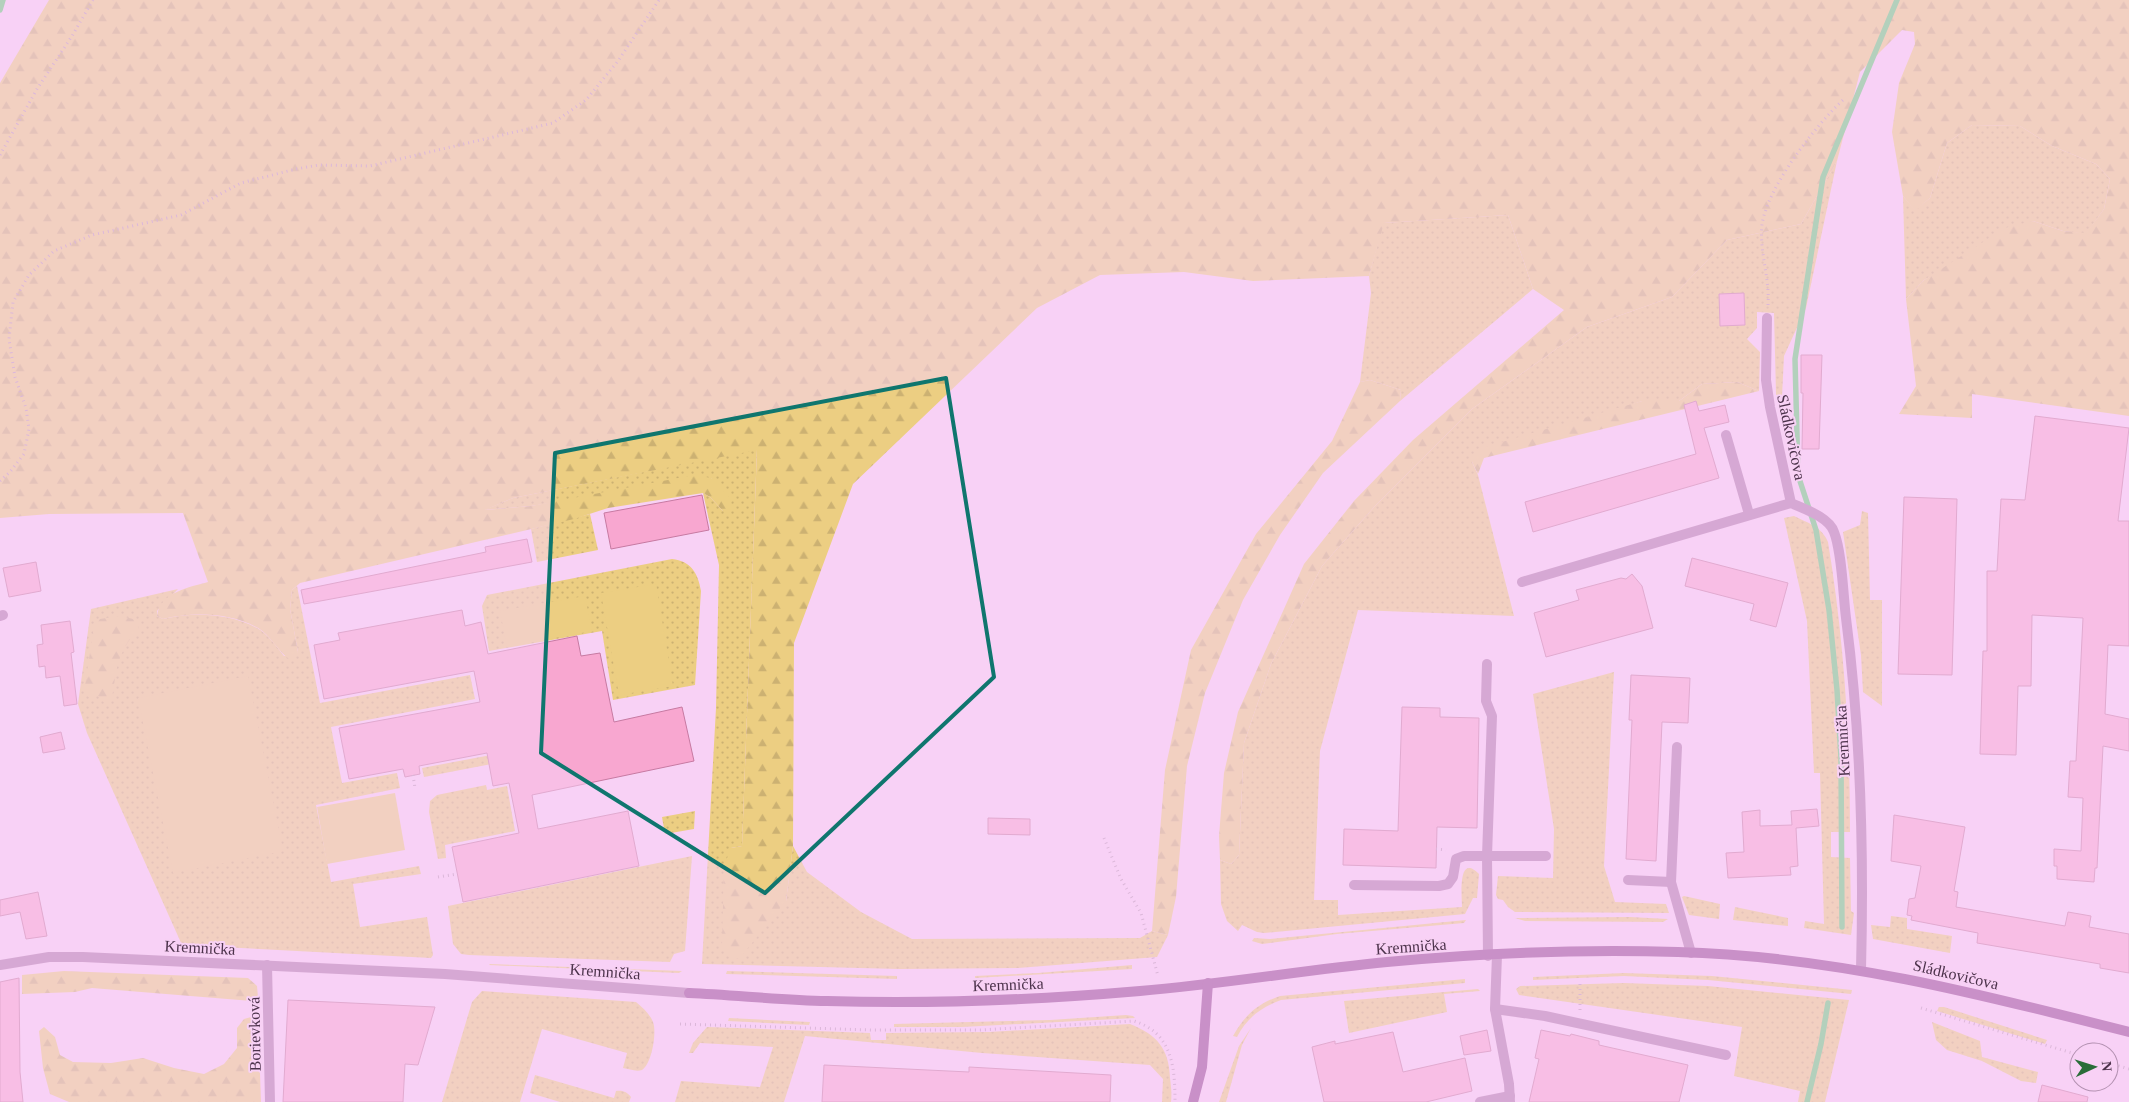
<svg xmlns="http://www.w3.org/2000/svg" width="2129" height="1102" font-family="'Times New Roman',serif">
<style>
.grass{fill:url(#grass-dots)}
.forest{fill:url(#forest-firs)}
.pitch{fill:#ecce82}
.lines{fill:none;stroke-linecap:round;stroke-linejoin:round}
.stream{stroke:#61ce77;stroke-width:5.5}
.building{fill:#f8a7d0;stroke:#c77aa2}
.path{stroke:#ba98b8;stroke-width:3;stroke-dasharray:1 4;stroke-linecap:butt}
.service{stroke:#ae77ab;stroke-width:10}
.minor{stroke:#ae77ab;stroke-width:10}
.tertiary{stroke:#ae77ab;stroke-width:10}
.secondary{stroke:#914090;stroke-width:10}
.marked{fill:none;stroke:#0f766e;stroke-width:4;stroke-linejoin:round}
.labels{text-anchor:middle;stroke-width:4;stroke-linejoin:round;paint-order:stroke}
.street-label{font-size:16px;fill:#4c324b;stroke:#f8d1f5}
</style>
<defs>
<pattern id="grass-dots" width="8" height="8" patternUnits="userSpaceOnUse" patternTransform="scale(1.25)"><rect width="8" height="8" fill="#ecce82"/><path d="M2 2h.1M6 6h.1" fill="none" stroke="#ccb172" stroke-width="1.8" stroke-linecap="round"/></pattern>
<pattern id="forest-firs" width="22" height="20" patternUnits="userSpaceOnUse" patternTransform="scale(1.25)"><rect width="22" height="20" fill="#ecce82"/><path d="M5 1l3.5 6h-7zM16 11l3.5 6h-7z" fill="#ccb172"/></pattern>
</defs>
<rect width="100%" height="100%" fill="#f8d1f5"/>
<g class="grass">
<path d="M 1972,125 L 2020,126 L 2052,146 L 2096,164 L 2110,179 L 2104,209 L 2086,234 L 2063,231 L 2033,221 L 1924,280 L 1906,299 L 1903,196 L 1915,210 L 1930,198 L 1947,143 Z"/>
<path d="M 1837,161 L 1806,308 L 1784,356 L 1781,417 L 1776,394 L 1774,313 L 1757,312 L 1757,328 L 1747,339 L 1760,352 L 1759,391 L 1737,382 L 1702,384 L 1679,401 L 1642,401 L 1472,462 L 1478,475 L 1514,616 L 1358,610 L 1320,751 L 1314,900 L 1338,900 L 1338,915 L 1462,907 C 1462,898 1457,852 1479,874 L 1477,898 L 1473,898 L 1465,914 L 1264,933 L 1257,932 L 1242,925 L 1238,931 L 1227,921 L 1221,904 L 1220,860 L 1231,864 L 1239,855 L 1244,743 L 1271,664 L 1322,566 L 1375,506 L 1472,409 L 1587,327 L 1672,297 L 1727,240 L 1801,224 Z"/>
<path d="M 1508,215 L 1533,289 L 1400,401 L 1401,390 L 1370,380 L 1360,382 L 1371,293 L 1369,276 L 1383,223 Z"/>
<path d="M 757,449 L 742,846 L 731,848 L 786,901 L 793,846 L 807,872 L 861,912 L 912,939 L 1140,938 L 1152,931 L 1168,935 L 1157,957 L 1018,968 L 899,969 L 702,964 L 716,708 L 719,565 L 703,493 L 710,497 L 723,511 L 711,478 L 531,506 L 484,510 L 513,498 Z"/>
<path d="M 1862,511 L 1868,513 L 1870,600 L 1882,600 L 1882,706 L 1863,692 L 1861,655 L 1843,532 L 1860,525 Z"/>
<path d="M 590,514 L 598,550 L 537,562 L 531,529 Z"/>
<path d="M 1794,516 C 1808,523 1822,527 1828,542 C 1844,639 1850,734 1850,832 L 1831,832 L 1831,857 L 1850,858 L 1851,911 L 1854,913 L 1851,935 L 1804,928 L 1805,921 L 1824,924 L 1820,773 L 1814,773 L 1807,621 L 1784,518 Z"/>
<path d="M 672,559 C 691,561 698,573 701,591 L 695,685 L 613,700 L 602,631 L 489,651 L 482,606 L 487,595 Z"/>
<path d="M 297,586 L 320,703 L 470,675 L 475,699 L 331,727 L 342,783 L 397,773 L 400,788 L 316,805 L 331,882 L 419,866 L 421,874 L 353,884 L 360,927 L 427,917 L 433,955 L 431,958 L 182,945 L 87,733 L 78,704 L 91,609 L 178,589 L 157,611 L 157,616 L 163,619 C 193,612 229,613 257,628 C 267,633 277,647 284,656 L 298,652 L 290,609 L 292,590 Z"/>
<path d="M 1614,672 L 1604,866 L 1615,902 L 1666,904 L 1669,913 L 1515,912 L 1508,907 L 1503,900 L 1498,899 L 1496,895 L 1498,876 L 1553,878 L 1554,829 L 1533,694 Z"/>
<path d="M 491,755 L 502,762 L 424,777 L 422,768 Z"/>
<path d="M 486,785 L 487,790 L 507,786 L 515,831 L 445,845 L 446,858 L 438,859 L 429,812 L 430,801 L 437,795 Z"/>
<path d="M 695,811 L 694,829 L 665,834 L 662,817 Z"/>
<path d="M 692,856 L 685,951 L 674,954 L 670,962 L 469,955 L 461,954 L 453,944 L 448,906 Z"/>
<path d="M 1684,896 L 1720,904 L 1719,919 L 1689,915 L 1682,897 Z"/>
<path d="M 1735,907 L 1788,918 L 1788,926 L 1733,920 Z"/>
<path d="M 1891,916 L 1907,918 L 1907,929 L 1952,936 L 1950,953 L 1873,939 L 1871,925 L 1890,927 Z"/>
<path d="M 1630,917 L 1668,919 L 1663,922 L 1525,921 L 1515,918 Z"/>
<path d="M 1466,920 L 1464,923 L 1337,934 L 1262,944 L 1252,941 L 1254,938 L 1269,939 Z"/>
<path d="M 490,964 L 682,971 L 679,973 L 489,965 Z"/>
<path d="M 1132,965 L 1132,969 L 975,978 L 975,976 L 1038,973 Z"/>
<path d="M 727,971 L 897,976 L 897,979 L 726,974 Z"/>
<path d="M 1624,973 L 1712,976 L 1852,990 L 1851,994 L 1708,980 L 1624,976 L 1533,980 L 1533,977 Z"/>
<path d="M 1465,979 L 1465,983 L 1281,1000 C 1260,1008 1247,1018 1237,1037 L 1233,1036 C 1245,1015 1257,1004 1280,996 Z"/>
<path d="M 1624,983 L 1708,986 L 1849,1000 L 1825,1102 L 1798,1102 L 1800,1091 L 1734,1076 L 1742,1027 L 1519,995 L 1516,989 L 1520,986 Z"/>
<path d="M 1478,989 L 1480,991 L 1444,994 L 1447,1012 L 1349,1033 L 1344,1001 Z"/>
<path d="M 482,991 L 636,1002 C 643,1008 650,1014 653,1022 C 657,1032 652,1064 642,1070 C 636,1072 629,1069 623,1068 L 627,1053 L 542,1029 L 520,1102 L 442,1102 L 472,1002 Z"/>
<path d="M 1939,1007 L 1944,1007 L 2047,1040 L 2045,1044 L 1937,1011 Z"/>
<path d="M 1126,1015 L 1133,1016 L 1135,1018 L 962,1027 L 894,1027 L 894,1024 L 1050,1020 Z"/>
<path d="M 729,1018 L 810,1022 L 809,1025 L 728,1021 Z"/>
<path d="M 1932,1022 L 1980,1041 L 1982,1057 L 2038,1072 L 2036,1083 L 2021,1081 L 1982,1061 L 1947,1050 L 1936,1040 Z"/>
<path d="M 1130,1024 C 1157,1035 1169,1048 1170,1078 C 1171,1086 1172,1094 1171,1102 L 1162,1102 L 1163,1079 L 1150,1065 L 982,1053 L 805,1036 L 784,1102 L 675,1102 L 681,1081 L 760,1087 L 773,1047 L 700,1043 L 693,1053 L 689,1053 L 693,1043 L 707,1027 L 870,1033 L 871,1040 L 886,1040 L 886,1033 L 989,1032 Z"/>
<path d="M 1251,1028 L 1242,1045 L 1226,1102 L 1219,1102 L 1239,1046 Z"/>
<path d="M 535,1075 L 614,1098 L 616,1091 C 623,1090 627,1092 631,1097 L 629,1102 L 560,1102 L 530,1093 Z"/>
</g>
<g class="forest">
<path d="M 49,0 L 2129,0 L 2129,416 L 1972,394 L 1972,418 L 1899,414 L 1916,386 L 1906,299 L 1924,280 L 2005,228 L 2033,221 L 2063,231 L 2086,233 L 2104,209 L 2110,179 L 2096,164 L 2052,146 L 2020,126 L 1972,125 L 1947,143 L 1930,198 L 1915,211 L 1903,196 L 1892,132 L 1899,83 L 1915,44 L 1914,32 L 1902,30 L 1860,72 L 1837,161 L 1801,224 L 1727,240 L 1672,297 L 1587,327 L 1472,409 L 1375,506 L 1322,566 L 1271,664 L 1244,743 L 1239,855 L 1231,864 L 1220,860 L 1219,836 L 1224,773 L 1238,712 L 1304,564 L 1354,501 L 1413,440 L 1564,310 L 1533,289 L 1508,215 L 1384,223 L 1369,276 L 1253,281 L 1184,272 L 1100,275 L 1037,308 L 853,484 L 794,643 L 793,846 L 786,901 L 739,959 L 728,956 L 722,946 L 724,866 L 731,848 L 742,846 L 757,450 L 513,498 L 485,510 L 531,506 L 694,475 L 711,478 L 732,500 L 729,510 L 723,511 L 710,497 L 703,493 L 608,508 L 574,519 L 300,583 L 292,590 L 290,609 L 298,652 L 295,657 L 288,658 C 277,650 270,635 258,628 C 229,612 193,612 163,619 L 157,616 C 160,592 190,587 208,582 L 183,513 L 49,514 L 0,518 L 0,83 Z"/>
<path d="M 1370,380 L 1401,390 L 1400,401 L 1323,473 L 1280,535 L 1243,600 L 1205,693 L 1187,766 L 1176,897 L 1168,935 L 1152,931 L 1165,770 L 1191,650 L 1256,534 L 1332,441 L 1360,382 Z"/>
<path d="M 1737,382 L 1759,391 L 1484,458 L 1478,474 L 1472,462 L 1478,449 L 1642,401 L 1679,401 L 1702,384 Z"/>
<path d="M 120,616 L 133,619 L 139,628 C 131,637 124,647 120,658 C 114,672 115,689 110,704 L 106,704 L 98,696 L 89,697 L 84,692 L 94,626 L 100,619 Z"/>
<path d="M 64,971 L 248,978 L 257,986 L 258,997 L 252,1001 L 92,988 L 75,992 L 22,994 L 22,975 Z"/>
<path d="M 258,1015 L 261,1102 L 69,1102 L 50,1094 L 43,1068 L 39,1031 L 44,1027 L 55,1037 L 60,1055 L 73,1062 L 111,1063 L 143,1058 L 174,1068 L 204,1074 L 224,1064 L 237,1048 L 237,1028 L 244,1019 Z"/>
</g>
<g class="pitch">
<path d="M 656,584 L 673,686 L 619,695 L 601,593 Z"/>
<path d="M 585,596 L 592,631 L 507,647 L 500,611 Z"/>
<path d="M 248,676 L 283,851 L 173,873 L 138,698 Z"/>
<path d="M 395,793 L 405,850 L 327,864 L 317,807 Z"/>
</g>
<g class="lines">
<g class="stream">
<path d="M 0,10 L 3,0"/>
<path d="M 1842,927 L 1841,758 L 1837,690 L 1829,610 L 1816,530 L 1798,475 L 1795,359 L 1823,177 L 1897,0"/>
<path d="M 1807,1102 L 1821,1044 L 1828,1003"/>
</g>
</g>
<g class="building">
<path d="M 1744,293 L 1745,325 L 1720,326 L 1719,294 Z"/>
<path d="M 1801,355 L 1822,355 L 1819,449 L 1802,449 L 1803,393 L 1801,393 Z"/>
<path d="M 1696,401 L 1699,411 L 1725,405 L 1729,422 L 1704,428 L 1719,478 L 1533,532 L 1525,502 L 1696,454 L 1684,405 Z"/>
<path d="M 2035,416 L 2129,428 L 2118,521 L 2129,521 L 2129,646 L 2108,645 L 2105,714 L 2129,719 L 2129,751 L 2103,746 L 2097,868 L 2095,868 L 2094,882 L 2057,879 L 2057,866 L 2054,866 L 2054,849 L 2081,851 L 2083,798 L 2068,797 L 2070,761 L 2076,761 L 2083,618 L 2032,615 L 2031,686 L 2018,686 L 2016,755 L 1980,754 L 1983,651 L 1987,651 L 1987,571 L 1997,571 L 2001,499 L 2025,500 Z"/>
<path d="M 702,495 L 709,530 L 611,549 L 604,513 Z"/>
<path d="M 1904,497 L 1957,499 L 1952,675 L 1898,674 Z"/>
<path d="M 527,539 L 532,562 L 304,604 L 301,590 L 486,552 L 485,547 Z"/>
<path d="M 1692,558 L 1788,583 L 1776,627 L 1750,620 L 1754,604 L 1685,586 Z"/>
<path d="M 36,562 L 41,591 L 9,597 L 3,568 Z"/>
<path d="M 1632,574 L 1642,586 L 1653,628 L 1546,657 L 1534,613 L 1579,600 L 1576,590 L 1621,578 L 1626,579 Z"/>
<path d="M 462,610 L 465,626 L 481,622 L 488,654 L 577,636 L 581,656 L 600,653 L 614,722 L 682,707 L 694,761 L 532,795 L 538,829 L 628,811 L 639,866 L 463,902 L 452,847 L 519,833 L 509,783 L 493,786 L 487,753 L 419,766 L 420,774 L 405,777 L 403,769 L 349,779 L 339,728 L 480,702 L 474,671 L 324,699 L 314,645 L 340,640 L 338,633 Z"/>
<path d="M 70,621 L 74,652 L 71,653 L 77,704 L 64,706 L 60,676 L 46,678 L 45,666 L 39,667 L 37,645 L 43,644 L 41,625 Z"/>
<path d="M 1631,675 L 1690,678 L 1688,723 L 1662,722 L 1656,861 L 1626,859 L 1632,720 L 1629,720 Z"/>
<path d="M 1402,707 L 1440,708 L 1440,717 L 1479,718 L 1477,828 L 1437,827 L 1436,868 L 1343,865 L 1344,829 L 1398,831 Z"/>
<path d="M 61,732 L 65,749 L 43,753 L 40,737 Z"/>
<path d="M 1817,809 L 1819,826 L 1796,828 L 1798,866 L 1790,867 L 1791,875 L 1728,878 L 1726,853 L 1744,852 L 1742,812 L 1760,810 L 1760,826 L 1792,825 L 1791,811 Z"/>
<path d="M 1894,815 L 1965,827 L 1954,891 L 1958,892 L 1956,907 L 2065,926 L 2068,912 L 2091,916 L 2089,927 L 2129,934 L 2129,973 L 2100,968 L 2100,964 L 1977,943 L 1978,933 L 1911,920 L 1912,916 L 1907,915 L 1909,899 L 1915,898 L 1921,866 L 1891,861 Z"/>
<path d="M 988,818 L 1030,819 L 1030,835 L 988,834 Z"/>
<path d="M 38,892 L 47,936 L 26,939 L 20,912 L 0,916 L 0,900 Z"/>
<path d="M 19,978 L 20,1072 L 23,1102 L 0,1102 L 0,982 Z"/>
<path d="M 288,1000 L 435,1007 L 418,1065 L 405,1064 L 403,1102 L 283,1102 Z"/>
<path d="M 1487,1030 L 1491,1051 L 1464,1055 L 1460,1036 Z"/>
<path d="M 1541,1030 L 1570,1036 L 1571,1034 L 1599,1041 L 1599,1045 L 1688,1065 L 1679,1102 L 1529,1102 L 1539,1059 L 1535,1058 Z"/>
<path d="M 1393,1032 L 1403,1072 L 1465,1058 L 1472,1091 L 1426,1102 L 1324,1102 L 1312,1047 L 1335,1041 L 1335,1044 Z"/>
<path d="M 824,1065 L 969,1072 L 969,1067 L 1111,1075 L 1110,1102 L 822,1102 Z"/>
<path d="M 2042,1085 L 2088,1097 L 2087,1102 L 2038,1102 Z"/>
</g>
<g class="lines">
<g class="path">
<path d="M 0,155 L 37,89 L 72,36 L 93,0"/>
<path d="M 1768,305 C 1770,278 1759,251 1762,225 C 1767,187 1816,125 1843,100"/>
<path d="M 0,481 L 10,472 L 24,454 L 29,429 L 26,408 L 15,377 L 9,339 L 13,302 L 29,275 L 54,251 L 92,235 L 181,215 L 241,183 L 296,169 L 319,165 L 370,166 L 553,123 L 586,100 L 618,61 L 659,0"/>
<path d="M 413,775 L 415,788"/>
<path d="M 1104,838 L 1121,879 L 1141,913 L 1158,976"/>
<path d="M 1436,849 L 1446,850"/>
<path d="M 438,877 L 457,874"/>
<path d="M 1921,1008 L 2079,1055"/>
<path d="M 1580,1010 L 1580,981"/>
<path d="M 680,1024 L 870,1030 L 980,1030 L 1134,1021 C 1172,1033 1175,1066 1175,1102"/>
<path d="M 2109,1063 L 2129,1069"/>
</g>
<g class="service">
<path d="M 1767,318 L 1766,380 L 1770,407 L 1791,503 C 1804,509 1829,517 1834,532 C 1842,552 1843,594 1846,618 C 1861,734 1864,852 1861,970"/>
<path d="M 1726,435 L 1749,514"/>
<path d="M 1522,582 L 1791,503"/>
<path d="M 0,616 L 3,615"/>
<path d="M 1487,664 L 1486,701 L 1492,716 L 1487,856 L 1488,956"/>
<path d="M 1677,747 L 1671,882 L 1691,953"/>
<path d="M 1628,880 L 1671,882"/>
<path d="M 1354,885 L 1439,886 L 1448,884 L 1453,877 L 1456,859 L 1464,856 L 1546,856"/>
<path d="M 1497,955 L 1495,1009 L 1509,1084 L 1510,1102"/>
<path d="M 1495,1009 L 1545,1016 L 1726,1055"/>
<path d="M 1480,1102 L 1510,1096"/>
</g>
<path class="minor" d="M 267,965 L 270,1102"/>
<path class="tertiary" d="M 0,965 L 49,957 L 83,957 L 445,974 L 689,993"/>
<g class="secondary">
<path d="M 689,993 C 735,995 781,1000 827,1001 C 932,1004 1036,1000 1140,991 C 1223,984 1304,970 1387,962 C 1483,953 1581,949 1678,952 C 1832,956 1981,994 2129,1032"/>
<path d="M 1193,1102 L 1202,1067 L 1208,983"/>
</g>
</g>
<path d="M0 0H2129V1102H0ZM 946,378 L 994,677 L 765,893 L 541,753 L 555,453 Z" fill="#f8d1f5" fill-opacity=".55" fill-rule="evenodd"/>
<path class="marked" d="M 946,378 L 994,677 L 765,893 L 541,753 L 555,453 Z"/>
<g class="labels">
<g class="street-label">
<text transform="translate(1792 437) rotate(78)" y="6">Sládkovičova</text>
<text transform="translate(1842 741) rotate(-93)" y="6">Kremnička</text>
<text transform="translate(1411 946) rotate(-4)" y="6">Kremnička</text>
<text transform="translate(200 947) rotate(3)" y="6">Kremnička</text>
<text transform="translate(605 971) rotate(4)" y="6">Kremnička</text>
<text transform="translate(1956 974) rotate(13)" y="6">Sládkovičova</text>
<text transform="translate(1008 984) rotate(-2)" y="6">Kremnička</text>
<text transform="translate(254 1034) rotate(-91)" y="6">Borievková</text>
</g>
</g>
<g transform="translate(2094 1067) rotate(86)"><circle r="24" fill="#f8d1f5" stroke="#b391b1"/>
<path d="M0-4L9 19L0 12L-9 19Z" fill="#296d38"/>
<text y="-8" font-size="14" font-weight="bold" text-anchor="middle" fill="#4c324b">N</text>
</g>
</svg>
